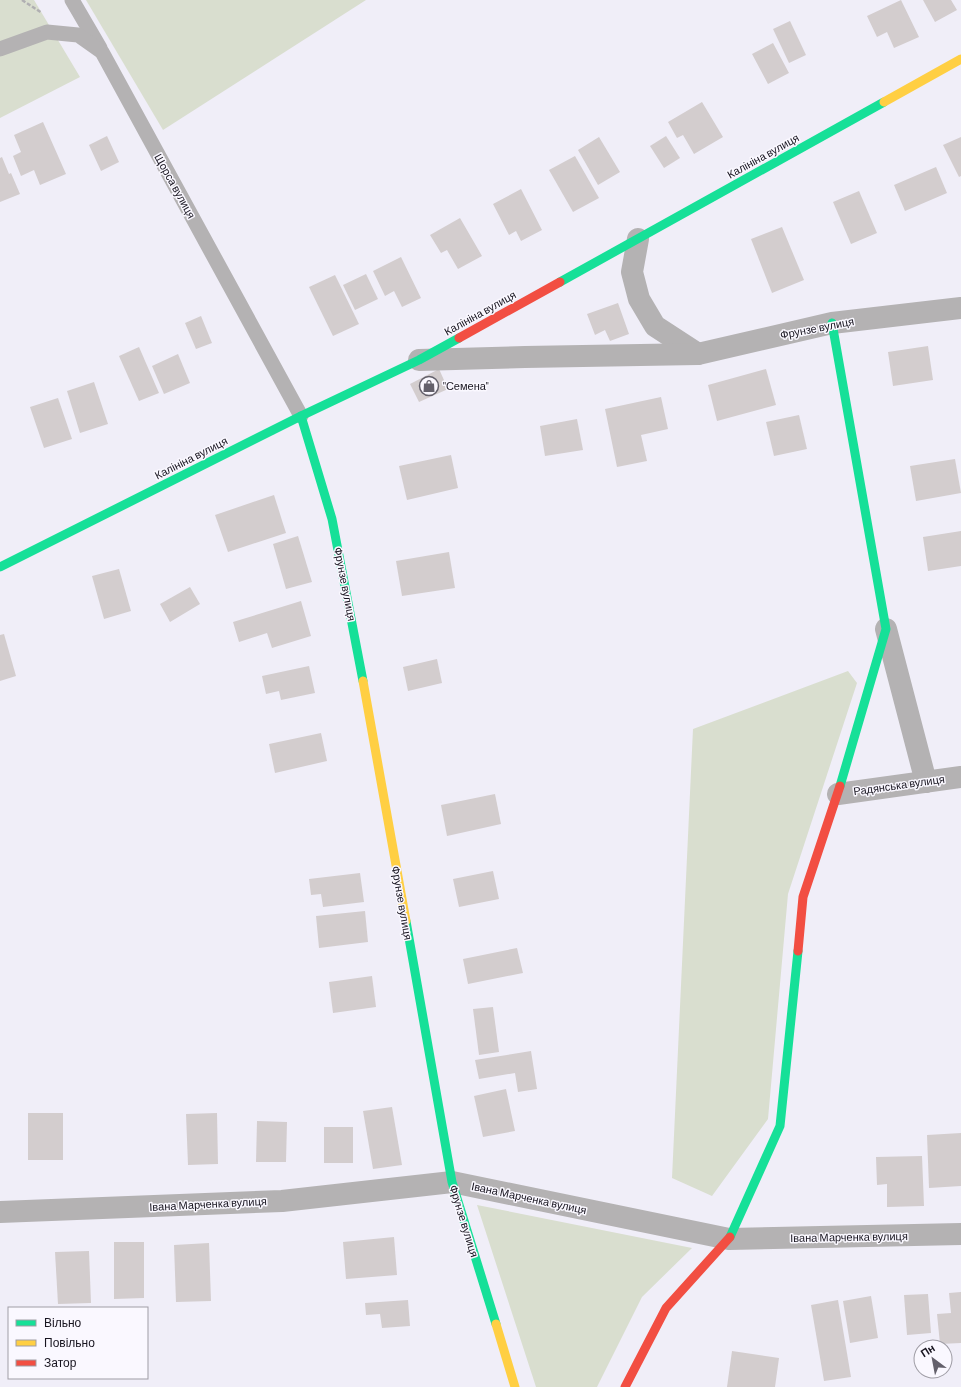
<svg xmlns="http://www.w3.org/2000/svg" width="961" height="1387" font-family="Barlow,sans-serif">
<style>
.green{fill:#d9decf}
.building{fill:#d3cdce}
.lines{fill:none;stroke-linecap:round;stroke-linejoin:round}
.path{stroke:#b0afb2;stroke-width:2.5;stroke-dasharray:4 2;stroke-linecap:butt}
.lane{stroke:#b4b2b3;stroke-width:15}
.street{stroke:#b4b2b3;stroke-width:22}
.fast{stroke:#16e098;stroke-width:9}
.slow{stroke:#ffcf43;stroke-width:9}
.jam{stroke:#f24e42;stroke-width:9}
.labels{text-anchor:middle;stroke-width:3;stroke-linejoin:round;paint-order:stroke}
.street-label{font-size:11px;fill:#17141f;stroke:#faf8ff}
.poi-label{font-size:11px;fill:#17141f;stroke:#faf8ff;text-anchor:start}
</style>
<rect width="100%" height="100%" fill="#f0eef8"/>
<g class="green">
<path d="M 0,0 L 34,0 L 80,77 L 0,118 Z"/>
<path d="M 86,0 L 366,0 L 163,130 Z"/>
<path d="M 848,671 L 857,683 L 788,894 L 768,1119 L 712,1196 L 672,1178 L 693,729 Z"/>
<path d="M 477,1205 L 692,1248 L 642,1297 L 597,1387 L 536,1387 Z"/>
</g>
<g class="building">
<path d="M 901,0 L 919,37 L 894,48 L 887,32 L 877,37 L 867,16 Z"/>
<path d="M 923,0 L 951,0 L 957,10 L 935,22 Z"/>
<path d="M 790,21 L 806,55 L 789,63 L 773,29 Z"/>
<path d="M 773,43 L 789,73 L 768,84 L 752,54 Z"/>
<path d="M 702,102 L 723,137 L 694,154 L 683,135 L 677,138 L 668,122 Z"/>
<path d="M 43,122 L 66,174 L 40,185 L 34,170 L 21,176 L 13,156 L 21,152 L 14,135 Z"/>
<path d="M 107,136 L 119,162 L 101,171 L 89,145 Z"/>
<path d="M 666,136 L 680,158 L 664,168 L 650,146 Z"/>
<path d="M 599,137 L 620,172 L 598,185 L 578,150 Z"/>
<path d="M 961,137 L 961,176 L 959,177 L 943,145 Z"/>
<path d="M 575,156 L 599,198 L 573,212 L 549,170 Z"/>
<path d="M 2,157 L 9,174 L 11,173 L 20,194 L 0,202 L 0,158 Z"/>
<path d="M 936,167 L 947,193 L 905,211 L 894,185 Z"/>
<path d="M 521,189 L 542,230 L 521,241 L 516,231 L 509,235 L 493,204 Z"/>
<path d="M 859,191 L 877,233 L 851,244 L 833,202 Z"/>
<path d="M 460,218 L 482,256 L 458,269 L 447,250 L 441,253 L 430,235 Z"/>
<path d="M 782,227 L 804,280 L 772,293 L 751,239 Z"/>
<path d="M 401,257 L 421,298 L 402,307 L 394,291 L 385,296 L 373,271 Z"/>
<path d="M 366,274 L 378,299 L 355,310 L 343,285 Z"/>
<path d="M 335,275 L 359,324 L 333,336 L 309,287 Z"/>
<path d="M 618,303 L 629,334 L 610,341 L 605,330 L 595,335 L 587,314 Z"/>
<path d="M 201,316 L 212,343 L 196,349 L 185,323 Z"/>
<path d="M 928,346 L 933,380 L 893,386 L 888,352 Z"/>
<path d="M 139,347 L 159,393 L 139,401 L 119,356 Z"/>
<path d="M 178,354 L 190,383 L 164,394 L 152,366 Z"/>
<path d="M 439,369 L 448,389 L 419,402 L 410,384 Z"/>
<path d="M 766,369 L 776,405 L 717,421 L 708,385 Z"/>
<path d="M 94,382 L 108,424 L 80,433 L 67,391 Z"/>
<path d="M 661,397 L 668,429 L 641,435 L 647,461 L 617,467 L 605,409 Z"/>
<path d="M 58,398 L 72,439 L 44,448 L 30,407 Z"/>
<path d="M 799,415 L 807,449 L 774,456 L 766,422 Z"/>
<path d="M 577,419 L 583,450 L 545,456 L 540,426 Z"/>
<path d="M 451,455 L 458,488 L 407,500 L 399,466 Z"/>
<path d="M 955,459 L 961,493 L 916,501 L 910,466 Z"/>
<path d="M 274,495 L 286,533 L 228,552 L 215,515 Z"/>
<path d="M 961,531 L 961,566 L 928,571 L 923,537 Z"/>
<path d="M 298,536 L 312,582 L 286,589 L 273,544 Z"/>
<path d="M 449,552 L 455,588 L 402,596 L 396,561 Z"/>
<path d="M 119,569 L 131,611 L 104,619 L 92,576 Z"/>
<path d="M 190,587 L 200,604 L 170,622 L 160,604 Z"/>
<path d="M 301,601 L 311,636 L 272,648 L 267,633 L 239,642 L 233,622 Z"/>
<path d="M 4,634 L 16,676 L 0,681 L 0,635 Z"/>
<path d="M 437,659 L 442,683 L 408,691 L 403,667 Z"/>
<path d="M 309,666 L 315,693 L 281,700 L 279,691 L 266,694 L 262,676 Z"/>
<path d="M 321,733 L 327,761 L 275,773 L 269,744 Z"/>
<path d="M 495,794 L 501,824 L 447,836 L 441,805 Z"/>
<path d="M 493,871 L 499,899 L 459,907 L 453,879 Z"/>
<path d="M 360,873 L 364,902 L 323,907 L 321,894 L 311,895 L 309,879 Z"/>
<path d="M 365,911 L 368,942 L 319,948 L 316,916 Z"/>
<path d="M 517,948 L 523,973 L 468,984 L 463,959 Z"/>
<path d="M 372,976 L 376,1007 L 333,1013 L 329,982 Z"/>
<path d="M 493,1007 L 499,1052 L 479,1055 L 473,1009 Z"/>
<path d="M 531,1051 L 537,1089 L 518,1092 L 515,1073 L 479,1079 L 475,1060 Z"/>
<path d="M 506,1089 L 515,1131 L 483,1137 L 474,1096 Z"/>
<path d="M 392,1107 L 402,1165 L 373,1169 L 363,1111 Z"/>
<rect x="28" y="1113" width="35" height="47"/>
<path d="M 217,1113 L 218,1164 L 188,1165 L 186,1114 Z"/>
<path d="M 257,1121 L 287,1122 L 286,1162 L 256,1162 Z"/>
<rect x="324" y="1127" width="29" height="36"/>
<path d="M 961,1133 L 961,1186 L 929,1188 L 927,1135 Z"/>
<path d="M 922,1156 L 924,1206 L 887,1207 L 887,1184 L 877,1185 L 876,1157 Z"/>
<path d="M 394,1237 L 397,1275 L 346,1279 L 343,1242 Z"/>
<path d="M 114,1242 L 144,1242 L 144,1298 L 114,1299 Z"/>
<path d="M 209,1243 L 211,1301 L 176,1302 L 174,1245 Z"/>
<path d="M 89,1251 L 91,1303 L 58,1304 L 55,1252 Z"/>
<path d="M 961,1292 L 961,1343 L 940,1344 L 937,1314 L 951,1313 L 949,1293 Z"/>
<path d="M 928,1294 L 931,1333 L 907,1335 L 904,1295 Z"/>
<path d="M 871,1296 L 878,1338 L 850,1343 L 843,1301 Z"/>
<path d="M 408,1300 L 410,1326 L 382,1328 L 380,1314 L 366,1315 L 365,1303 Z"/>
<path d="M 838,1300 L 851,1377 L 824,1381 L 811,1305 Z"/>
<path d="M 732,1351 L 779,1358 L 775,1387 L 727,1387 Z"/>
</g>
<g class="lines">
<path class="path" d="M 22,0 L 42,13"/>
<g class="lane">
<path d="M 72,0 L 100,48"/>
<path d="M 0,49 L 47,32 L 78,35 L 102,52 L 301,416"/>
</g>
<g class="street">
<path d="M 638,239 L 632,272 L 639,299 L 655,326 L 698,354"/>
<path d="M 419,360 L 525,357 L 698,354 L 832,323 L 961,308"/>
<path d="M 886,629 L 926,782"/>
<path d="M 838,794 L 961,777"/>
<path d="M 0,1212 L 282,1201 L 452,1182 L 729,1239 L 961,1234"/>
</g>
<g class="fast">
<path d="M 560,282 L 884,102"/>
<path d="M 832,323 L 886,629 L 840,786"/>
<path d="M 301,416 L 332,519 L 363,681"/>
<path d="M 0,567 L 301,416 L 419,360 L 459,338"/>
<path d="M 406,921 L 452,1182 L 496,1324"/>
<path d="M 730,1237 L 780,1126 L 798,951"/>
</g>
<g class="slow">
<path d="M 884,102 L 961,59"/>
<path d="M 363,681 L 406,921"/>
<path d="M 496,1324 L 515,1387"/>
</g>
<g class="jam">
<path d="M 459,338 L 560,282"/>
<path d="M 798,951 L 803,897 L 840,786"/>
<path d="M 625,1387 L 666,1308 L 730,1237"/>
</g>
</g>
<defs>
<g id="shop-ring" transform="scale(1)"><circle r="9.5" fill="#faf8ff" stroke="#63606b" stroke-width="1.5"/><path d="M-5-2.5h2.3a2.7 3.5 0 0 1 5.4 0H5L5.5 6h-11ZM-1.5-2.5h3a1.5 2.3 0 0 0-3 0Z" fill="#63606b"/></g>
</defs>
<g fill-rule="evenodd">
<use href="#shop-ring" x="429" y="386"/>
</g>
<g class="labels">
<g class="street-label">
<text transform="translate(763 156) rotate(-29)" y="4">Калініна вулиця</text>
<text transform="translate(175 186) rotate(61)" y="4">Щорса вулиця</text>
<text transform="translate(480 313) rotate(-29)" y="4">Калініна вулиця</text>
<text transform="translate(817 328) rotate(-11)" y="4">Фрунзе вулиця</text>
<text transform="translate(191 458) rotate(-27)" y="4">Калініна вулиця</text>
<text transform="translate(345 584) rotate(79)" y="4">Фрунзе вулиця</text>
<text transform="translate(899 785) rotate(-8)" y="4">Радянська вулиця</text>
<text transform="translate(402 903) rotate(80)" y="4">Фрунзе вулиця</text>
<text transform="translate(529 1198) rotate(12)" y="4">Івана Марченка вулиця</text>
<text transform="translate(208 1204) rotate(-3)" y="4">Івана Марченка вулиця</text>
<text transform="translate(464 1221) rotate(73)" y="4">Фрунзе вулиця</text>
<text transform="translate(849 1237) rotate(-1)" y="4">Івана Марченка вулиця</text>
</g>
<g class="poi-label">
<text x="443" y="390">"Семена"</text>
</g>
</g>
<rect x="8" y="1307" width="140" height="72" fill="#faf8ff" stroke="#9f9da5"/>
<rect x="16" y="1320" width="20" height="6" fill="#16e098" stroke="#9f9da5"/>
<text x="44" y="1327" font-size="12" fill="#17141f">Вільно</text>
<rect x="16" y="1340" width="20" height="6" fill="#ffcf43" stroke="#9f9da5"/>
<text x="44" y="1347" font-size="12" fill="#17141f">Повільно</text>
<rect x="16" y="1360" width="20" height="6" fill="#f24e42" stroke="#9f9da5"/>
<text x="44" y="1367" font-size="12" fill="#17141f">Затор</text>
<g transform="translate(933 1359) rotate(328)"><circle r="19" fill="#faf8ff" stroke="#9f9da5"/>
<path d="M0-3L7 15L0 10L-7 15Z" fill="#63606b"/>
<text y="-6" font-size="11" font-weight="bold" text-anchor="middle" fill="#17141f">Пн</text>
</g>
</svg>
